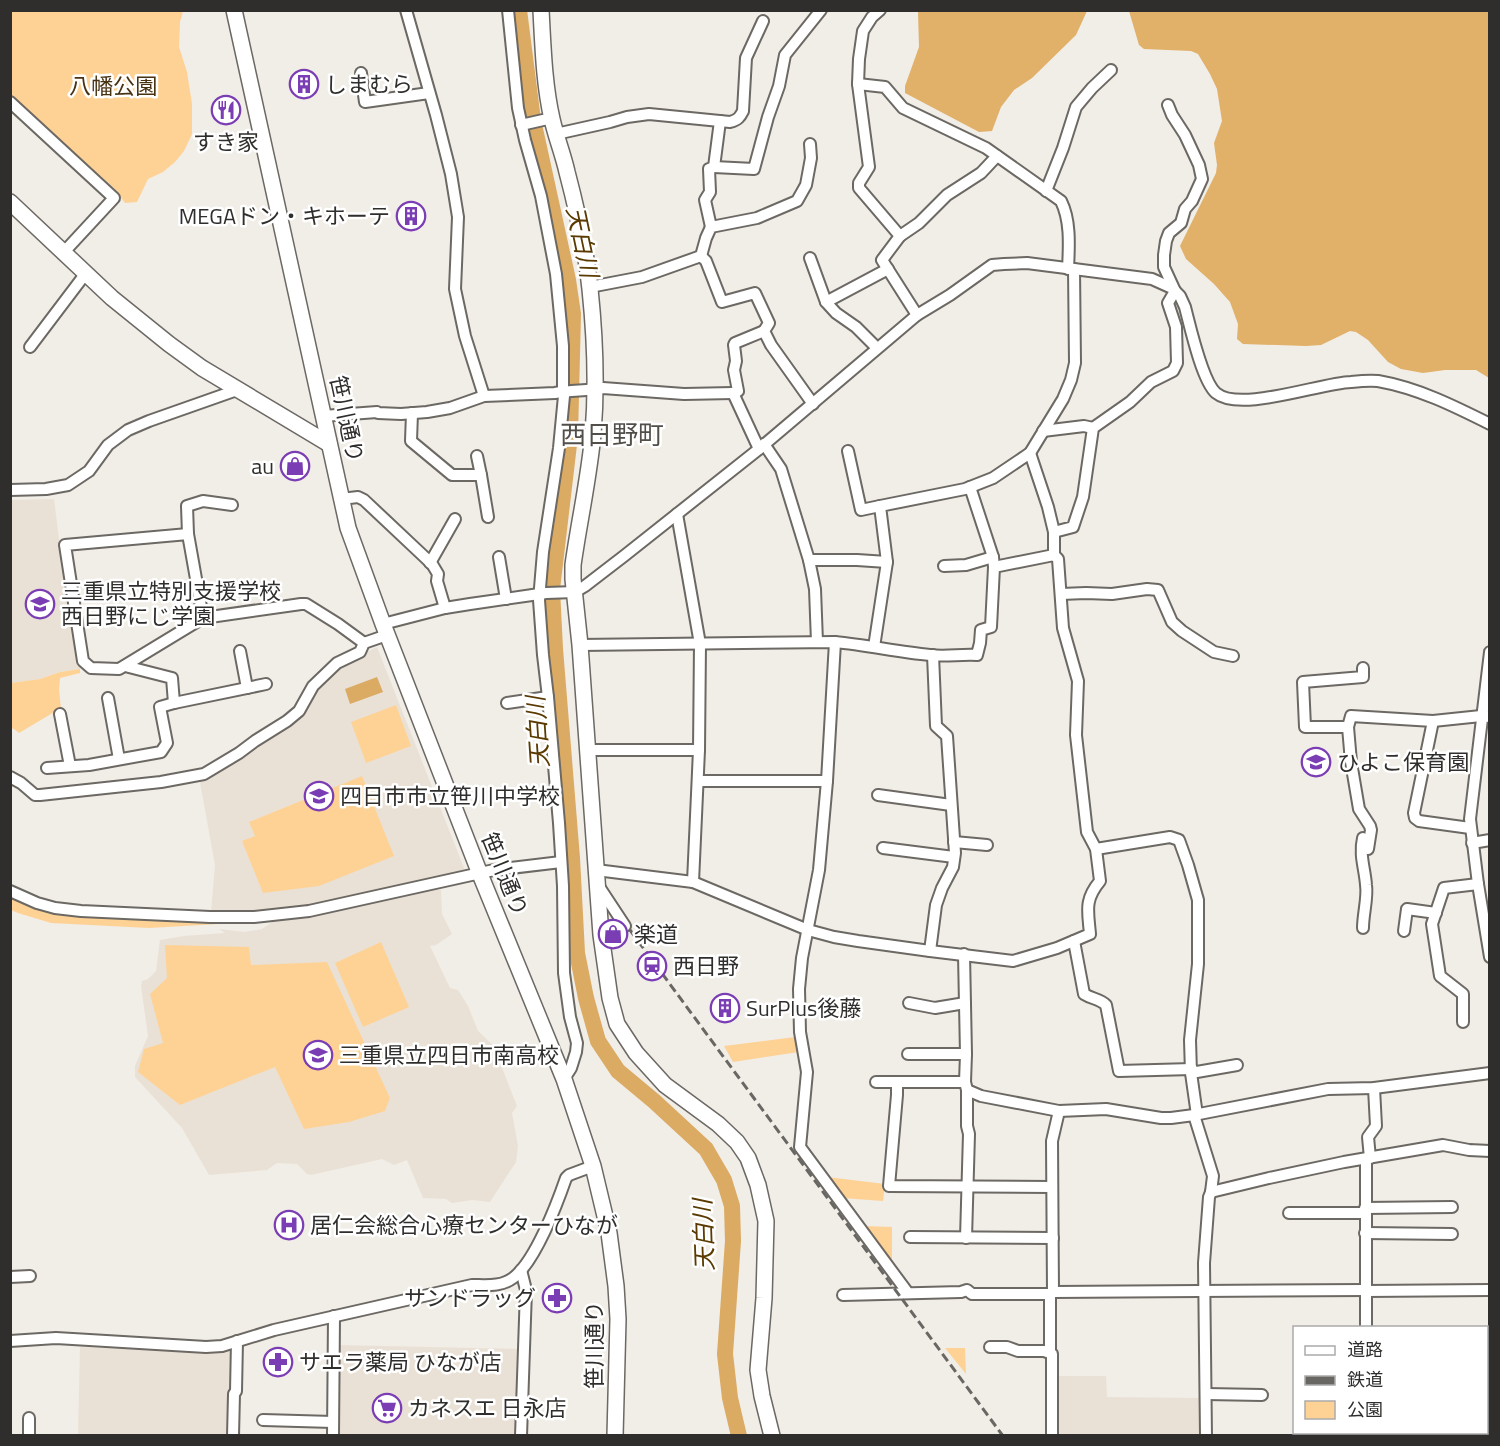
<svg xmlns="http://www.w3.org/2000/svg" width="1500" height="1446" font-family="'Titillium Web','Noto Sans JP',sans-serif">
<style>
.built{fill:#eae1d6}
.green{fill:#fed295}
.forest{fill:#e1b069}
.water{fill:#dbaa63}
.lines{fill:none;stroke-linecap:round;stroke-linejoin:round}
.river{stroke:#dbaa63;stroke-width:16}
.street-casing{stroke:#6c6863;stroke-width:14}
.secondary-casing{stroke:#6c6863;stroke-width:18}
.street{stroke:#fff;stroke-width:10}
.secondary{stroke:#fff;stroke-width:15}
.rail{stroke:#686763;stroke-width:3;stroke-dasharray:9 4.5;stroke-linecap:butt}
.labels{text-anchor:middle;stroke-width:5;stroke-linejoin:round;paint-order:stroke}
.poi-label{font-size:22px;fill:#2f2e2c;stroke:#fff;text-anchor:start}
.park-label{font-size:22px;fill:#473213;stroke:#fff}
.street-label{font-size:22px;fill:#2f2e2c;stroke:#fff}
.water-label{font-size:24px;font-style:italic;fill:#5a3a00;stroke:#fff}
.quarter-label{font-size:26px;fill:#524f4a;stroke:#fff}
</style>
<rect width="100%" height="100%" fill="#f1ede7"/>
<g class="built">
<path d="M 54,499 L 59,539 L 80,669 L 60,672 L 40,679 L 11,683 L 10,500 Z"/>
<path d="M 377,647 L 466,873 L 334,903 L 254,913 L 211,912 L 215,865 L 199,777 L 286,724 L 314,690 L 338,666 Z"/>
<path d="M 431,890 L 441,890 L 442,914 L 452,934 L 436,945 L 430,946 L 450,988 L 458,990 L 468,1006 L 478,1031 L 493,1045 L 517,1106 L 512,1113 L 518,1146 L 516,1162 L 490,1202 L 472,1200 L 452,1203 L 446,1199 L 423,1198 L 407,1160 L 394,1165 L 382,1159 L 311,1175 L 307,1174 L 297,1164 L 277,1163 L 267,1170 L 209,1175 L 182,1128 L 135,1077 L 135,1066 L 148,1036 L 141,986 L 142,981 L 148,979 L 156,971 L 160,940 L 184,936 L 225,933 L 219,929 L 245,932 L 262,929 L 280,917 L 329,913 Z"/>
<path d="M 337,1345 L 518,1349 L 516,1435 L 336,1436 Z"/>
<path d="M 80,1347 L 201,1352 L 216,1352 L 234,1348 L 230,1435 L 78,1436 Z"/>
<path d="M 1053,1376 L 1106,1376 L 1107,1397 L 1200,1398 L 1200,1435 L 1055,1435 Z"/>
</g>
<g class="green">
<path d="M 11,11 L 183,11 L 180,22 L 179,47 L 187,72 L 192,104 L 192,134 L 184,151 L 175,162 L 163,172 L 148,179 L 137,202 L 125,203 L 115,189 L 11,96 Z"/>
<path d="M 80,669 L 80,673 L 60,678 L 59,690 L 61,708 L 19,733 L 14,729 L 11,728 L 10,683 L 40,679 L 60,672 Z"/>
<path d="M 396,705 L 411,746 L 366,763 L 351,722 Z"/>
<path d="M 362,776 L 394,856 L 319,886 L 263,893 L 242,841 L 255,836 L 249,822 Z"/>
<path d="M 10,896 L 19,900 L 140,916 L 144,920 L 254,922 L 149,928 L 51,923 L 18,913 L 11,910 Z"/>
<path d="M 381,942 L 409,1007 L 363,1027 L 335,963 Z"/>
<path d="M 165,945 L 249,947 L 251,965 L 327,962 L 390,1098 L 385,1111 L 349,1122 L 304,1129 L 275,1067 L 180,1105 L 138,1072 L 144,1049 L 163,1043 L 150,994 L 167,978 Z"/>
<path d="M 795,1037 L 799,1052 L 733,1062 L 724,1046 Z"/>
<path d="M 827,1177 L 885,1184 L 883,1201 L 842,1198 Z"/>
<path d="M 863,1226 L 892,1227 L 892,1264 Z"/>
<path d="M 945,1348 L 965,1348 L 966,1374 Z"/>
</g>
<g class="forest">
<path d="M 918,11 L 918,10 L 1087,11 L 1076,35 L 1032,78 L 1014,90 L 1001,107 L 992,131 L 979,132 L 905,93 L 905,86 L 919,47 Z"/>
<path d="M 1129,11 L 1489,11 L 1489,378 L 1476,370 L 1445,370 L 1423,373 L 1401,369 L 1388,362 L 1368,340 L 1356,332 L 1350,331 L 1321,345 L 1306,346 L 1243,344 L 1237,339 L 1238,324 L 1230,302 L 1214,284 L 1186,259 L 1180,246 L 1216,173 L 1217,165 L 1214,143 L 1222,121 L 1217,89 L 1210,74 L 1198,54 L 1191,51 L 1144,49 L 1139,45 Z"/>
</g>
<path class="water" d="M 377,677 L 383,692 L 350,704 L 345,689 Z"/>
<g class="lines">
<path class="river" d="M 519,10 L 533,120 L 568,280 L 573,314 L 570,436 L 552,589 L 555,649 L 572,858 L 577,953 L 586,998 L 598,1041 L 618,1071 L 654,1101 L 706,1149 L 724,1180 L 732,1206 L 733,1241 L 725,1354 L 730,1398 L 739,1436"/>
<g class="street-casing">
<g id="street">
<path d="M 406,10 L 436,115 L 451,174 L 458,217 L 455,289 L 465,336 L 484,396"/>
<path d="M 508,10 L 518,108 L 525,140 L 541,196 L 556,274 L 563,346 L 563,391 L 564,396 L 559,448 L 543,552 L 539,600 L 543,655 L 548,697 L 559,823 L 563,886 L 564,973 L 570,1017 L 577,1043 L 576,1052 L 571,1068 L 564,1079"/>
<path d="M 880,10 L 872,17 L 863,31 L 859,59 L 858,84 L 869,167 L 859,183 L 859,188 L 900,236 L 882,260 L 917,315"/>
<path d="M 361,73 L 365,102 L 429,93"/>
<path d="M 858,84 L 885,87 L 903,108 L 986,148 L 1061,201 C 1071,221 1069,247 1068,269"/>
<path d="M 10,102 L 114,198 L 64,252"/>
<path d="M 521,125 L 552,118"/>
<path d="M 556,134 L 610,122 L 627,117 L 649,114 L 730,122 C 738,120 740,117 743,111 L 746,58 L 763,21"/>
<path d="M 714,167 L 754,169 L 768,117 L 779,86 L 785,55 L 821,10"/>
<path d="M 1046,191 L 1063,148 L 1076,107 L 1092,88 L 1111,70"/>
<path d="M 711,227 L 705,200 L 710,192 L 709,169 L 714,167 L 720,121"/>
<path d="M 900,236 L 919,223 L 947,195 L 981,173 L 997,156"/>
<path d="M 701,256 L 706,238 L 711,227 L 757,218 L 797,201 L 806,185 L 811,158 L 810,144"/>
<path d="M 810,258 L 826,302 L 836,313 L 856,327 L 877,348"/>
<path d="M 590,287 L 642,277 L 701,256 L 706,261 L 722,302 L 755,293 L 769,323 L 764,331 L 771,345 L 813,404"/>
<path d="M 826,302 L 888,269"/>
<path d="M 30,347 L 86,273"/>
<path d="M 733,393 L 738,391 L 734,370 L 736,361 L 734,345 L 735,343 L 764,331"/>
<path d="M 733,393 L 759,449"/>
<path d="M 412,413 L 411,441 L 452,475 L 481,475 L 488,517"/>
<path d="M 323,416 L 377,412 L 378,413 L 401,414 L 427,412 L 450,408 L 484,396 L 555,393 C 571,390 587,391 603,388 L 684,394 L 733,393"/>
<path d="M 1043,431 L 1084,426 L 1093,428"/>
<path d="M 764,444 L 781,469 L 809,560 L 815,589 L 817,642"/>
<path d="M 848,451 L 861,510 L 880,506"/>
<path d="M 477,456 L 481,475"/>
<path d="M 970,487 L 993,557 L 994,567"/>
<path d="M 10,490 L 46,489 L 68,485 L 89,471 L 108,445 L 128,430 L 149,421 L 237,390"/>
<path d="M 341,499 L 358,497 L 364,500 L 432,564 L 438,574 L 437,581 L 445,608"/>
<path d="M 677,514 L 700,644 L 699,750 L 693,882"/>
<path d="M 1054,532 L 1073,527 L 1083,497 L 1093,428 L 1130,402 L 1151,382 L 1173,371 L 1177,363 L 1176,327 L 1168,303 L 1175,291 L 1164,267 L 1164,255 L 1166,241 L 1169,233 L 1181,223 L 1185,209 L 1192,201 L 1202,179 L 1199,165 L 1185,135 L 1172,115 L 1168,105"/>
<path d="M 188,534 L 187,506 L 203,501 L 232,505"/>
<path d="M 499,557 L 506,599"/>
<path d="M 809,560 L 857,560 L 887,562"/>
<path d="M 430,563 L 455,519"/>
<path d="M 944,566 L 966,565 L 993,557"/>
<path d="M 1061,594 L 1086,593 L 1112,594 L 1147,589 L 1158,590 L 1172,622 L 1182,631 L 1214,652 L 1233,656"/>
<path d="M 203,618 L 188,534 L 65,545 L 83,661 L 91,668 L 119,669 L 203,618 L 301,604 L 306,604 L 338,624 L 364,643"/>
<path d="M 383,624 L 445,608 L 470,604 L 546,593 L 575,592 L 585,586 L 624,556 L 759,449 L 917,315 L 950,295 L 992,265 L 1004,264 L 1027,263 L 1152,279 L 1172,288 L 1180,296 L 1185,307 C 1190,326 1202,381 1216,393 C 1240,413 1320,383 1351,382 C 1360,381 1370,380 1378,381 C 1418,388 1454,406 1490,424"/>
<path d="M 835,642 L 827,781 L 819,870 L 802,958 L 799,989 L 800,1032 L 807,1072 L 800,1147 L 908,1293"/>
<path d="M 580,645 L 835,642 C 867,645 898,652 930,655 C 945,657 961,654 977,655 L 980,643 L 981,630 L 991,627 L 994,567 L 1054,555"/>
<path d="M 874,647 L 887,562 L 880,506 L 965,489 L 993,478 L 1030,453 L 1063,399 L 1071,380 L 1075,363 L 1074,269"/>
<path d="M 240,651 L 247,688"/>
<path d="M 1490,652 L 1470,819 L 1478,884 L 1490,957"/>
<path d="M 125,666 L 172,678 L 174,703 L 266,684"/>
<path d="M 1363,668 L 1363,677 L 1303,682 L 1305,727 L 1348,727 L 1351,716 L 1433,721 L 1481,716 L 1490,717"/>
<path d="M 108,698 L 119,759"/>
<path d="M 507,703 L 548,697"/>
<path d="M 60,714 L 70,766"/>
<path d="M 1433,721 L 1414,813 L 1415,818 L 1419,821 L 1470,828"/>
<path d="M 1348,727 L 1351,762 L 1359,809 L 1370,826 L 1371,830 L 1368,849"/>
<path d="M 588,750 L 699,750"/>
<path d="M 47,768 L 89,765 L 161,752 L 167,743 L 160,707 L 174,703"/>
<path d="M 10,777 L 21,783 L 35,795 L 40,795 L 161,782 L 204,774 L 239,753 L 255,741 L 287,721 L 299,711 L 313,686 L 337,663 L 360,652 L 364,643 L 387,635"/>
<path d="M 698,781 L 827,781"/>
<path d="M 878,795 L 951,805"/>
<path d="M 1363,838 C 1359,855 1365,869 1366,885 C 1368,897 1363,914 1363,928"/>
<path d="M 954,842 L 987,845"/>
<path d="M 1472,843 L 1490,840"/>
<path d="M 883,848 L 954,857"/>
<path d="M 1096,849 L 1170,837 L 1179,840 L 1188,865 L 1198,900 L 1198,964 L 1190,1040 L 1191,1073 L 1197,1115"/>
<path d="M 596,870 L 693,882 L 808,930 L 834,937 L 858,941 L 930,951 L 1013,961 L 1057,948 L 1090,934 C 1088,911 1084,900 1100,881 L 1096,849 L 1087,832 L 1076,735 L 1078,681 L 1063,628 L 1058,559 L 1054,555 L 1054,532 L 1048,507 L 1030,453"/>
<path d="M 598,885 L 625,926"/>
<path d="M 10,891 L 37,903 L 55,908 L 81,911 L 210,917 L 254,917 L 309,911 L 494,870 L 561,862"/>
<path d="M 1404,931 L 1407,909 L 1436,913"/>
<path d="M 1074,941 L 1084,994 C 1092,999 1100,999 1106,1005 L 1119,1071 L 1192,1069"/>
<path d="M 930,951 L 936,905 L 942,888 L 953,867 L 955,853 L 947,736 L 936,726 L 933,655"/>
<path d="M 964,954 L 966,1054 L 965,1082 L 967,1090 L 981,1096 L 1059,1111 L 1106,1109 L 1161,1118 L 1171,1118 L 1194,1115 L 1328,1089 L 1374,1088 L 1490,1073"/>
<path d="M 909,1003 L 935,1008 L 965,1003"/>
<path d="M 1463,1022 L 1463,994 L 1440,976 L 1432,924 L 1444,888 L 1478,884"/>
<path d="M 908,1054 L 966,1054"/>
<path d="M 1191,1073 L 1237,1065"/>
<path d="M 876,1082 L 897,1082"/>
<path d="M 965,1082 L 897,1082 L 897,1095 L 889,1186 L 1052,1187"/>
<path d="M 1194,1115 L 1213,1176 L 1211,1192 L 1209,1197 L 1204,1263 L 1206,1436"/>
<path d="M 1370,1158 L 1368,1137 L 1376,1126 L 1374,1088"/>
<path d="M 1366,1159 L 1366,1328"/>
<path d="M 1211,1192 L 1269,1178 L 1344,1162 L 1443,1145 L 1469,1150 L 1490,1151"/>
<path d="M 1365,1208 L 1452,1207"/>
<path d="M 1289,1213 L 1365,1213"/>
<path d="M 1365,1233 L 1452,1234"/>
<path d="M 910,1237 L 1053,1238"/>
<path d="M 966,1238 L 969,1134 L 967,1126 L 967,1090"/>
<path d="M 521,1270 L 526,1290 L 521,1436"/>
<path d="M 10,1277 L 30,1276"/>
<path d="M 1366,1291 L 1490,1290"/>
<path d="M 1053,1292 L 1366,1290"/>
<path d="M 843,1295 L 961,1292 L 967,1290 L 972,1294 L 1050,1294"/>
<path d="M 10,1341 L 56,1338 L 206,1347 L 222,1346 L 274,1330 L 472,1285 C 486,1285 501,1287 513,1278 C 535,1262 557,1204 566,1178 L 569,1175 L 593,1166"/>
<path d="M 990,1347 L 1007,1347 L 1018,1351 L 1044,1351 L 1050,1353"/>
<path d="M 1206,1394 L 1262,1395"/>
<path d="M 263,1420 L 333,1422"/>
<path d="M 1367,1432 L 1367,1436"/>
<path d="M 29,1436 L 29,1418"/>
<path d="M 233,1436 L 234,1394 L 236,1391 L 237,1341"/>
<path d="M 333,1436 L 334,1316"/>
<path d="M 1052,1436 L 1052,1354 L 1050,1353 L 1050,1294 L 1053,1292 L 1052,1141 L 1059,1111"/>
</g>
</g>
<g class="secondary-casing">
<g id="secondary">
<path d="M 234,10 L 348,528 L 383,624 L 480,874 L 564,1079 L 593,1166 L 609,1233 L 616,1286 L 618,1319 L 615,1436"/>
<path d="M 541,10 C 543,47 544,84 552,119 C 556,137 563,154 567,172 C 577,210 586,249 590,289 C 595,337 597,386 593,434 C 589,478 579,522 573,565 L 573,579 L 580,645 L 601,935 L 610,998 L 617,1024 L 636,1053 L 665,1085 L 718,1124 L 737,1142 L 748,1158 L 758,1185 L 766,1221 L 764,1298 L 758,1370 L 762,1396 L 772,1436"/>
<path d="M 10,202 L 112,298 L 169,344 L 202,368 L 329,444"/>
</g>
</g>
<use href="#street" class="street"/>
<use href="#secondary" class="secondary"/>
<path class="rail" d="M 630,930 L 1003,1436"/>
</g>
<defs>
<g id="building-ring" transform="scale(1.5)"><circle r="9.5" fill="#fff" stroke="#7b3db3" stroke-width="1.5"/><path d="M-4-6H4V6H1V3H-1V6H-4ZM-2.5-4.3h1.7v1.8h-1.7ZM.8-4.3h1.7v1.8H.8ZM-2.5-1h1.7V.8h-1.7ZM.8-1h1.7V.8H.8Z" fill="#7b3db3"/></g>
<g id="restaurant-ring" transform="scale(1.5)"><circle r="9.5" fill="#fff" stroke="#7b3db3" stroke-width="1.5"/><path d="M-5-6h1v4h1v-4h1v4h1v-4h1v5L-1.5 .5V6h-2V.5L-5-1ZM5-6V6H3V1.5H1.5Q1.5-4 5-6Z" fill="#7b3db3"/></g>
<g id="shop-ring" transform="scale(1.5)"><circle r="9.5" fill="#fff" stroke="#7b3db3" stroke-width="1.5"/><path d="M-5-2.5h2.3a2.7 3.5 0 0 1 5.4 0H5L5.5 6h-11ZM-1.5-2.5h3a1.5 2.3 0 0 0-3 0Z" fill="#7b3db3"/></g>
<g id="school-ring" transform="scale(1.5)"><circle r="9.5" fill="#fff" stroke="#7b3db3" stroke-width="1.5"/><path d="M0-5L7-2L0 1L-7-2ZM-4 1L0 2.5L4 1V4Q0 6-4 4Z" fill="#7b3db3"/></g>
<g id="station-ring" transform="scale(1.5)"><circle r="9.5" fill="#fff" stroke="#7b3db3" stroke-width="1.5"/><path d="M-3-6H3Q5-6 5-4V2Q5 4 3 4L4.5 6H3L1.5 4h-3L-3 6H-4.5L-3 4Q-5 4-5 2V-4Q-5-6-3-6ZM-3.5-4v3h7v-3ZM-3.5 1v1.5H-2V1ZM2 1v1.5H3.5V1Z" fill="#7b3db3"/></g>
<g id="hospital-ring" transform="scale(1.5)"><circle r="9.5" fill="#fff" stroke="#7b3db3" stroke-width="1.5"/><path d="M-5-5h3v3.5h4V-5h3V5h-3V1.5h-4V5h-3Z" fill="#7b3db3"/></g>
<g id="pharmacy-ring" transform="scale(1.5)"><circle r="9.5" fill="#fff" stroke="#7b3db3" stroke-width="1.5"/><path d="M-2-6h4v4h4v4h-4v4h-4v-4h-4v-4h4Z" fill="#7b3db3"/></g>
<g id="supermarket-ring" transform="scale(1.5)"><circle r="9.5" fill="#fff" stroke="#7b3db3" stroke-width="1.5"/><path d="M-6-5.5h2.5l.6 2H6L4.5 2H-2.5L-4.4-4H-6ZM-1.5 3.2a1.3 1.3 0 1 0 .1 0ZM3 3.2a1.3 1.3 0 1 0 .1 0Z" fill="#7b3db3"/></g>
</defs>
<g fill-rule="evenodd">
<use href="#building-ring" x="304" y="84"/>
<use href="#restaurant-ring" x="226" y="110"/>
<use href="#building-ring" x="411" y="216"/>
<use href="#shop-ring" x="295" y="466"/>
<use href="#school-ring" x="40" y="604"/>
<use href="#school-ring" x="1316" y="762"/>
<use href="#school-ring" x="319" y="796"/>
<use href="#shop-ring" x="613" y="934"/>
<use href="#station-ring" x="652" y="966"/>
<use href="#building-ring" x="725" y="1008"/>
<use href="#school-ring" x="318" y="1055"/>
<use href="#hospital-ring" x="289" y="1225"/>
<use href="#pharmacy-ring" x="557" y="1298"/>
<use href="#pharmacy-ring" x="278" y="1362"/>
<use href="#supermarket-ring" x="387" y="1408"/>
</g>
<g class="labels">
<g class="poi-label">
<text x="325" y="92">しまむら</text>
<text x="226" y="150" text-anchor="middle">すき家</text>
<text x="390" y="224" text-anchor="end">MEGAドン・キホーテ</text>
<text x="274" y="474" text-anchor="end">au</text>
<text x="61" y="599">三重県立特別支援学校<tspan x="61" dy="25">西日野にじ学園</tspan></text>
<text x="1337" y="770">ひよこ保育園</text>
<text x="340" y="804">四日市市立笹川中学校</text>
<text x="634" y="942">楽道</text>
<text x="673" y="974">西日野</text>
<text x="746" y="1016">SurPlus後藤</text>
<text x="339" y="1063">三重県立四日市南高校</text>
<text x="310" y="1233">居仁会総合心療センターひなが</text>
<text x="536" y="1306" text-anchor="end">サンドラッグ</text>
<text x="299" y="1370">サエラ薬局 ひなが店</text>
<text x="408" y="1416">カネスエ 日永店</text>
</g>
<g class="park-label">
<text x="113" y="94">八幡公園</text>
</g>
<g class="street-label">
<text transform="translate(347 419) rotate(78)" y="8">笹川通り</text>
<text transform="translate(505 874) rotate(68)" y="8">笹川通り</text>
<text transform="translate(594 1345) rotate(-90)" y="8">笹川通り</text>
</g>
<g class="water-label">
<text transform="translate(582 242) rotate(78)" y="8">天白川</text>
<text transform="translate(538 732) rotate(-94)" y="8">天白川</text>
<text transform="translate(704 1235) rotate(-92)" y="8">天白川</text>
</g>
<g class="quarter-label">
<text x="612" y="444">西日野町</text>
</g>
</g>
<rect width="1500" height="1446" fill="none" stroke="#2f2e2c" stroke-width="24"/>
<rect x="1293" y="1326" width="195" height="108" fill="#ffffff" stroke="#acabab" stroke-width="1.5"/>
<rect x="1305" y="1346" width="30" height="9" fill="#ffffff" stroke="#acabab" stroke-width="1.5"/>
<text x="1347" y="1356" font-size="18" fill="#2f2e2c">道路</text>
<rect x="1305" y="1376" width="30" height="9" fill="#686763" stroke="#acabab" stroke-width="1.5"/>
<text x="1347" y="1386" font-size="18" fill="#2f2e2c">鉄道</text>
<rect x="1305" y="1401" width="30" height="18" fill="#fed295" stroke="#acabab" stroke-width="1.5"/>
<text x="1347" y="1416" font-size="18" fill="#2f2e2c">公園</text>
</svg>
